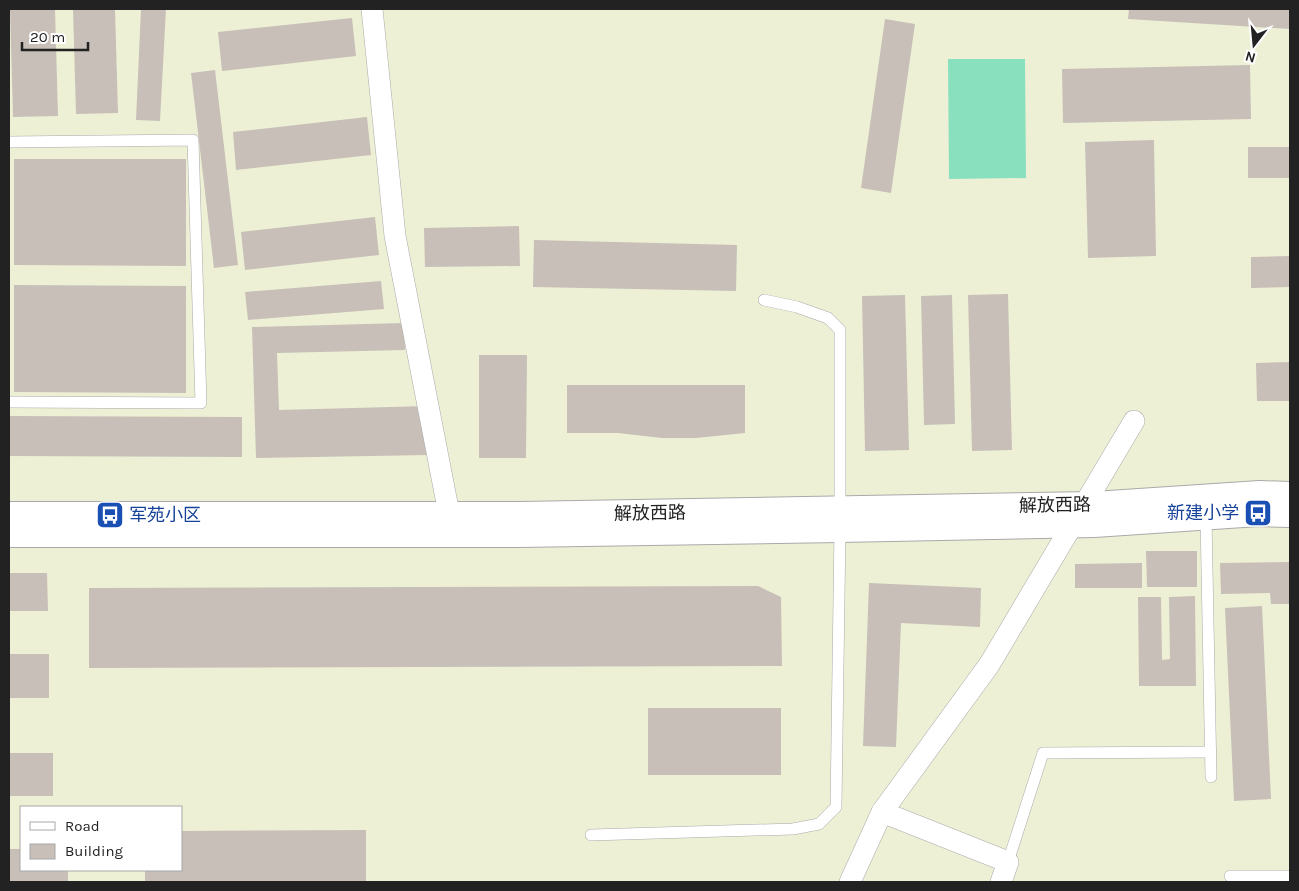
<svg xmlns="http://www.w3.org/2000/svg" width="1299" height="891" font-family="Karla,'Noto Sans SC',sans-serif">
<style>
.farmland{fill:#eef0d5;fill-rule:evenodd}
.pitch{fill:#88e0be}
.building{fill:#c7bfb8}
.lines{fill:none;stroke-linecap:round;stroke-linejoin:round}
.service-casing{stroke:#a9a9a9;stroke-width:12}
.minor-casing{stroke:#a9a9a9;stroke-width:22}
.tertiary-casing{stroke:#a9a9a9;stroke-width:28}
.service{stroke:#fff;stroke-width:11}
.minor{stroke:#fff;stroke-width:21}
.tertiary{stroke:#fff;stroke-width:26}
.labels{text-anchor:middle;stroke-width:5;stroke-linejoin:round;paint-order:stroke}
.street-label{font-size:18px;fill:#222;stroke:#fff}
.transit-label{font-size:18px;fill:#164399;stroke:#fff;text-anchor:end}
</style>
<rect width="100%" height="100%" fill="#f2efe9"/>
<path class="farmland" d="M 9,9 L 1290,9 L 1290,882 L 9,882 ZM 21,807 L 181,807 L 181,870 L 21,870 Z"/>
<path class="pitch" d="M 948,59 L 1025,59 L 1026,178 L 949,179 Z"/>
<g class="building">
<path d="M 10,9 L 55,9 L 58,116 L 13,117 Z"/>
<path d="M 73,9 L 115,9 L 118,113 L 76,114 Z"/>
<path d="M 141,9 L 166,9 L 160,121 L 136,120 Z"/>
<path d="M 1129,9 L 1290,9 L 1290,29 L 1128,19 Z"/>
<path d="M 352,18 L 356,56 L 222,71 L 218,32 Z"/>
<path d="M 885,19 L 915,24 L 891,193 L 861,188 Z"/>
<path d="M 1250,65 L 1251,119 L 1063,123 L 1062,69 Z"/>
<path d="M 215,70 L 238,265 L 214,268 L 191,73 Z"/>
<path d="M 367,117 L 371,155 L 236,170 L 233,132 Z"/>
<path d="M 1154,140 L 1156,256 L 1088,258 L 1085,142 Z"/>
<rect x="1248" y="147" width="42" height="31"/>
<path d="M 14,159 L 186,159 L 186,266 L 14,265 Z"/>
<path d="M 375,217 L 379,255 L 245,270 L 241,232 Z"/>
<path d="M 519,226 L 520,266 L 425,267 L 424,228 Z"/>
<path d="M 534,240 L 737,245 L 736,291 L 533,287 Z"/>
<path d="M 1290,256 L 1290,287 L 1251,288 L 1251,257 Z"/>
<path d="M 381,281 L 384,309 L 248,320 L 245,292 Z"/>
<path d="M 14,285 L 186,286 L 186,393 L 14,392 Z"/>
<path d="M 1008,294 L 1012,450 L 972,451 L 968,295 Z"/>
<path d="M 905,295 L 909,450 L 865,451 L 862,296 Z"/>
<path d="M 952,295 L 955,424 L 924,425 L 921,296 Z"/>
<path d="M 404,323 L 405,350 L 277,353 L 279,410 L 427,406 L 428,455 L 256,458 L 252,327 Z"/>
<path d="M 479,355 L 527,355 L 526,458 L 479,458 Z"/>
<path d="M 1290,362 L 1290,401 L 1257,401 L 1256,363 Z"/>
<path d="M 567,385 L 745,385 L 745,433 L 696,438 L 662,438 L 618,433 L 567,433 Z"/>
<path d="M 9,416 L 242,417 L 242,457 L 9,456 Z"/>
<path d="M 1146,551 L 1197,551 L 1197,587 L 1147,587 Z"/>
<path d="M 1290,562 L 1290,604 L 1271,604 L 1270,593 L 1221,594 L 1220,563 Z"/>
<path d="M 1142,563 L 1142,588 L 1075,588 L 1075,564 Z"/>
<path d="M 9,573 L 47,573 L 48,611 L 9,611 Z"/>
<path d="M 869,583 L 981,588 L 980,627 L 901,623 L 896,747 L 863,746 Z"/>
<path d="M 758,586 L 781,597 L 782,666 L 89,668 L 89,588 Z"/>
<path d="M 1195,596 L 1196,686 L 1139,686 L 1138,597 L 1161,597 L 1162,660 L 1170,659 L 1169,597 Z"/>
<path d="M 1262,606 L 1271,799 L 1234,801 L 1225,608 Z"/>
<rect x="9" y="654" width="40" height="44"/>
<rect x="648" y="708" width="133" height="67"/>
<rect x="9" y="753" width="44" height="43"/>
<path d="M 366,830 L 366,882 L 145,882 L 145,870 L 181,870 L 181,831 Z"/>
<path d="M 9,849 L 21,849 L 21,870 L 68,870 L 68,882 L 9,882 Z"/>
</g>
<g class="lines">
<g class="service-casing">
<g id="service">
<path d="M 9,142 L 193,140 L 201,403 L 9,402"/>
<path d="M 764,300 L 797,307 L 828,318 L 840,330 L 840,510"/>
<path d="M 1206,517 L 1211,777"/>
<path d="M 591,835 L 793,829 L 819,824 L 836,807 L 840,529"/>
<path d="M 1008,862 L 1043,753 L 1211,752"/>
<path d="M 1230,876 L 1290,876"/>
</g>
</g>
<g class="minor-casing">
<g id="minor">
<path d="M 372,9 L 395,236 L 452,529"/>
<path d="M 882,812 L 1008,862 L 1001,882"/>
<path d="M 850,882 L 882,812 L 989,665 L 1134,421"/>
</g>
</g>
<g class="tertiary-casing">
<g id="tertiary">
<path d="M 9,515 L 520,515 L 1094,505 L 1260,494 L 1290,495"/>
<path d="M 9,534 L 518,534 L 840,529 L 1094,524 L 1258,513 L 1290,514"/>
</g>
</g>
<use href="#service" class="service"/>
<use href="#minor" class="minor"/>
<use href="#tertiary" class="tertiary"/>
</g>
<defs>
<g id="bus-square" transform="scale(1.4375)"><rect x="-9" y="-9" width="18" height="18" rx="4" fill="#1a4fb4" stroke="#fff"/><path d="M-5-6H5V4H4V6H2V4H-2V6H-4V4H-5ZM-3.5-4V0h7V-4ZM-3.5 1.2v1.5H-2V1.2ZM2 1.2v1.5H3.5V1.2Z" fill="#fff"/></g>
</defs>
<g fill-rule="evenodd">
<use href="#bus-square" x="1258" y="513"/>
<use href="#bus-square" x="110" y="515"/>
</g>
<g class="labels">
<g class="street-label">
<text transform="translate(1055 505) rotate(-1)" y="6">解放西路</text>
<text transform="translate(650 513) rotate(-1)" y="6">解放西路</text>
</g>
<g class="transit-label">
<text x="1239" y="519">新建小学</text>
<text x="129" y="521" text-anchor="start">军苑小区</text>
</g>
</g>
<rect width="1299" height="891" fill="none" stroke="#222222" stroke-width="20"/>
<rect x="20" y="806" width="162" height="65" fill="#ffffff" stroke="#a7a7a7"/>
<rect x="30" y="822" width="25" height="8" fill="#ffffff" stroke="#a7a7a7"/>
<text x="65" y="831" font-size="15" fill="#222222">Road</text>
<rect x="30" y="844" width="25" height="15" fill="#c7bfb8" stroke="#a7a7a7"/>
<text x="65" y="856" font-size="15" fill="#222222">Building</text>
<g transform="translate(1254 45) rotate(196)" stroke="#ffffff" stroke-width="4" paint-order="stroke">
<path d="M0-4L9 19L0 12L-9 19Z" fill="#222222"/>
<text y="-8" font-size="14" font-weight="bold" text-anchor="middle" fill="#222222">N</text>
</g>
<path d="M22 42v8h66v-8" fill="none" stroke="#222222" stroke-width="2.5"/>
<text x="30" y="42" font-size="15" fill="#222222" stroke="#ffffff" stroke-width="4" paint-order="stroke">20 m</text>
</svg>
